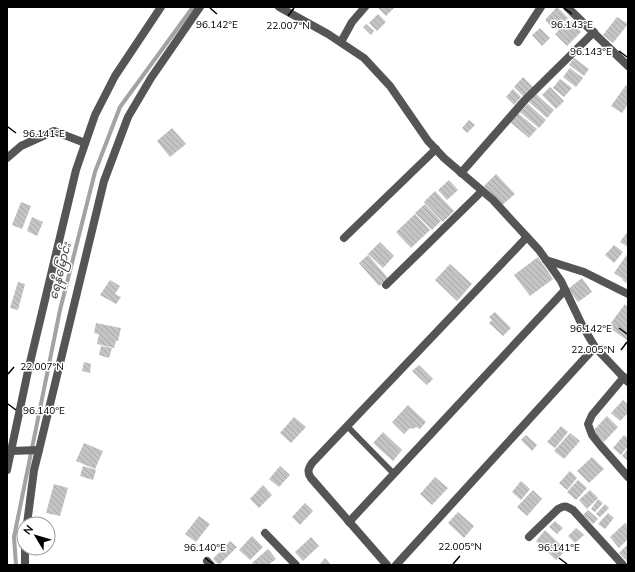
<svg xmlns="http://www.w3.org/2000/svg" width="635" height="572" font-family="Mulish,'Noto Sans Myanmar',sans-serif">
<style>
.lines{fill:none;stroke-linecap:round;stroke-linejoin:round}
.stream{stroke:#a3a3a3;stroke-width:4}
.building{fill:url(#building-back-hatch)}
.lane{stroke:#555;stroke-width:6}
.street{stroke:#555;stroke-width:8}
.ticks{fill:none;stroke:#000;stroke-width:1.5}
.labels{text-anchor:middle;stroke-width:3;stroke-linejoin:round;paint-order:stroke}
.water-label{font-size:12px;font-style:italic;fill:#444;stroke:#fff}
.ticks-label{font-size:10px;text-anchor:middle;fill:#000;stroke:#fff;stroke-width:3;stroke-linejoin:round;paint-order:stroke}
</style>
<defs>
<pattern id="building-back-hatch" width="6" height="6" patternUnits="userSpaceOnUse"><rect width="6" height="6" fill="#c4c4c4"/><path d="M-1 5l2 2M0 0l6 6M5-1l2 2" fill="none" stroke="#a7a7a7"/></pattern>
</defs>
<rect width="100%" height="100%" fill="#fff"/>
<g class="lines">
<path class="stream" d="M 16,565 L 14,537 L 60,310 L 95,172 L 120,107 L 193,7"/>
</g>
<g class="building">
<path d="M 377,7 L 395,7 L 386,16 Z"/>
<path d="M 557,7 L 568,18 L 555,30 L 545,20 Z"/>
<path d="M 378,14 L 386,22 L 377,31 L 369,23 Z"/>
<path d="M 617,17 L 628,24 L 613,43 L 603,35 Z"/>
<path d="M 569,20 L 581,32 L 567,46 L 555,34 Z"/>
<path d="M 366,24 L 374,31 L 371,35 L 363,27 Z"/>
<path d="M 540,28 L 550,38 L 542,46 L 532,35 Z"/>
<path d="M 574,58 L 589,69 L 584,76 L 569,65 Z"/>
<path d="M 570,68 L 583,78 L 576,87 L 563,77 Z"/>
<path d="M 523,77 L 533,87 L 524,97 L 514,87 Z"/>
<path d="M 560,79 L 572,88 L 564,97 L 553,88 Z"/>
<path d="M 626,85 L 628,87 L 628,104 L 622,113 L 611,106 Z"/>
<path d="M 550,87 L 564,101 L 556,109 L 542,95 Z"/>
<path d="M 513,89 L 521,97 L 514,105 L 506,97 Z"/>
<path d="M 536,94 L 554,110 L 547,118 L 529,102 Z"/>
<path d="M 528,104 L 546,120 L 539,128 L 520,112 Z"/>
<path d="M 518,113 L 537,129 L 529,138 L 510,122 Z"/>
<path d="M 469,120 L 475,125 L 467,133 L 462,128 Z"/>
<path d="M 172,128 L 186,144 L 170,157 L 157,141 Z"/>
<path d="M 496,174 L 515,194 L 502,205 L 484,186 Z"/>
<path d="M 449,180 L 458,190 L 447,200 L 438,190 Z"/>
<path d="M 435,191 L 454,211 L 443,222 L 424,202 Z"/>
<path d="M 21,202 L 31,206 L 22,229 L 12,225 Z"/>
<path d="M 425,204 L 441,221 L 432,230 L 415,213 Z"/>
<path d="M 415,214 L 430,230 L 411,248 L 396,232 Z"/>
<path d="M 32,217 L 43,222 L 37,236 L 27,231 Z"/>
<path d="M 628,231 L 628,247 L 620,242 Z"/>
<path d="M 380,242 L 394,256 L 383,268 L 368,254 Z"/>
<path d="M 614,245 L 623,252 L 614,263 L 605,255 Z"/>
<path d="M 628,253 L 628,284 L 622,280 L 623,279 L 614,273 Z"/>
<path d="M 368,255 L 388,278 L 379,286 L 359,263 Z"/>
<path d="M 538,257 L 553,279 L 530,296 L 514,275 Z"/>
<path d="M 450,264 L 472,284 L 457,301 L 435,280 Z"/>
<path d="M 582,278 L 592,292 L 578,302 L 568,289 Z"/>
<path d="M 110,280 L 120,286 L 115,294 L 121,297 L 116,304 L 100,295 Z"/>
<path d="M 18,282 L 25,284 L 18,310 L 10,308 Z"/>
<path d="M 625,304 L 628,307 L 628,339 L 627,340 L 608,327 Z"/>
<path d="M 495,312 L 511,328 L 503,336 L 489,323 L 492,320 L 489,317 Z"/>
<path d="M 96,323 L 121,328 L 118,341 L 116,341 L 114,348 L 97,344 L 99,334 L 94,333 Z"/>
<path d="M 101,346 L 112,348 L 109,358 L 99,355 Z"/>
<path d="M 84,362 L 91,364 L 90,373 L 82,371 Z"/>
<path d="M 419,365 L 433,379 L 427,385 L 412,371 Z"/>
<path d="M 623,400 L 628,405 L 628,413 L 620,421 L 611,413 Z"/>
<path d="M 408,405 L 426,422 L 420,429 L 416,427 L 413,429 L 410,428 L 404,434 L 392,422 Z"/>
<path d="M 607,416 L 618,427 L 604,442 L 593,431 Z"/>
<path d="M 294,417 L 306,427 L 291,443 L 280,433 Z"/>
<path d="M 561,426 L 568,432 L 555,448 L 547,442 Z"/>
<path d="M 383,432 L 402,450 L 393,461 L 373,443 Z"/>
<path d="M 570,433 L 580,441 L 564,459 L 554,451 Z"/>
<path d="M 526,435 L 537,445 L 532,451 L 521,440 Z"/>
<path d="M 624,435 L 628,438 L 628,446 L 621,455 L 613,448 Z"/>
<path d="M 84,443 L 103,451 L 95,469 L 76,461 Z"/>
<path d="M 628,449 L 628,461 L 622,456 Z"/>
<path d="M 592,457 L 604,469 L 589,483 L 577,471 Z"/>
<path d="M 83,466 L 96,470 L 93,480 L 80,476 Z"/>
<path d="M 280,466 L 290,475 L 279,487 L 269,479 Z"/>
<path d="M 570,471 L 577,478 L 567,490 L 559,483 Z"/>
<path d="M 435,477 L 448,488 L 432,505 L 420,494 Z"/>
<path d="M 578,480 L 587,488 L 576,500 L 567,492 Z"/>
<path d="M 521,481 L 530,489 L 521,500 L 512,492 Z"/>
<path d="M 54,484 L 68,488 L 60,516 L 46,513 Z"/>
<path d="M 263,485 L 272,495 L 259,508 L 250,499 Z"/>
<path d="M 533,490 L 542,499 L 527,516 L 517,507 Z"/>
<path d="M 590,490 L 598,498 L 587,509 L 579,500 Z"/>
<path d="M 598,499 L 603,503 L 595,512 L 591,509 Z"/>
<path d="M 305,503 L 313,511 L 300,525 L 292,517 Z"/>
<path d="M 605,504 L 609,508 L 600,517 L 596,514 Z"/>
<path d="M 588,510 L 598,519 L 593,524 L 583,515 Z"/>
<path d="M 458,512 L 474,526 L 464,538 L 448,523 Z"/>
<path d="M 608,513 L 614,518 L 605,529 L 598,524 Z"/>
<path d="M 199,516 L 210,524 L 196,542 L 185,534 Z"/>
<path d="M 555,521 L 563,528 L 557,534 L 549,527 Z"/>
<path d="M 625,523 L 628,526 L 628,539 L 619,548 L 610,537 Z"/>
<path d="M 576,528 L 584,535 L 575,543 L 568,536 Z"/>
<path d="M 545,530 L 566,550 L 556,560 L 536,541 Z"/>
<path d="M 252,536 L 263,547 L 250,560 L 239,550 Z"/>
<path d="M 311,537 L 319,546 L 303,561 L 295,552 Z"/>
<path d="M 230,541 L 237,547 L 219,565 L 213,559 Z"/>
<path d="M 627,545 L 628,546 L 628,562 L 619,553 Z"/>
<path d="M 268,549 L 276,559 L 268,565 L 254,565 L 252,563 Z"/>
<path d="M 325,558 L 331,565 L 319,565 Z"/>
</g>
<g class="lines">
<path class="lane" d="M 347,426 L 394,474"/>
<g class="street">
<path d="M 279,7 L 328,34 L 364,58 L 390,86 L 428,141 L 444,158 L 493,200 L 539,250 L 561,281 L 582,325 L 595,347 L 628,382"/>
<path d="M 567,7 L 628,66"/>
<path d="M 341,42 L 352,22 L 365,7"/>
<path d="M 518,42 L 541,7"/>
<path d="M 7,158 L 21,146 L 54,131 L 85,143"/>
<path d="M 461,173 L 525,100 L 594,32"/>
<path d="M 344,238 L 436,149"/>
<path d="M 546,260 L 584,272 L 628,294"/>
<path d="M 386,285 L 482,191"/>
<path d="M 624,377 L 592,415 L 588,424 L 592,435 L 600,445 L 628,477"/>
<path d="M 11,451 L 39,450"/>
<path d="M 7,470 L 28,371 L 76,170 L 95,115 L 115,76 L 161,7"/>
<path d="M 349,522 L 565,290"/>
<path d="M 27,524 L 34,470 L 39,450 L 104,181 L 128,117 L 151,78 L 200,7"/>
<path d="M 265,533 L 296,565"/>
<path d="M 529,537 L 558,509 C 565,505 566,506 573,510 L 623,565"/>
<path d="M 25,548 L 25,565"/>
<path d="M 207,561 L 211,565"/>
<path d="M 387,565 L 311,478 C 307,472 308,469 312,463 L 527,237"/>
<path d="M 396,565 L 595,347"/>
</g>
</g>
<path class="ticks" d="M 210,8 L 217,14M 564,8 L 572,14M 288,16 L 294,8M 619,51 L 627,57M 8,127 L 16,133M 619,328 L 627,334M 621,350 L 627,342M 8,374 L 14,367M 8,404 L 16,410M 205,558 L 213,564M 559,558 L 567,564M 453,564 L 460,556"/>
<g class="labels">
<g class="water-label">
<text transform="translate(60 271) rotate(-76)" y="4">ရေနီမြောင်း</text>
</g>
</g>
<g class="ticks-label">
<text x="572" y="28">96.143°E</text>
<text x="217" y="28">96.142°E</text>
<text x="288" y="29">22.007°N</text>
<text x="591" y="55">96.143°E</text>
<text x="44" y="137">96.141°E</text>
<text x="591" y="332">96.142°E</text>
<text x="593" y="353">22.005°N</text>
<text x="42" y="370">22.007°N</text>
<text x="44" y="414">96.140°E</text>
<text x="460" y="550">22.005°N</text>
<text x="205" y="551">96.140°E</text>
<text x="559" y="551">96.141°E</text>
</g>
<rect width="635" height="572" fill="none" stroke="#000000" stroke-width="16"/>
<g transform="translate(36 536) rotate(308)"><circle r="19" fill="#ffffff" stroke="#999999"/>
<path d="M0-3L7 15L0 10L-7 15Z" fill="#000000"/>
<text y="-6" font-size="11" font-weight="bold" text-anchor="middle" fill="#000000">N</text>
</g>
</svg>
